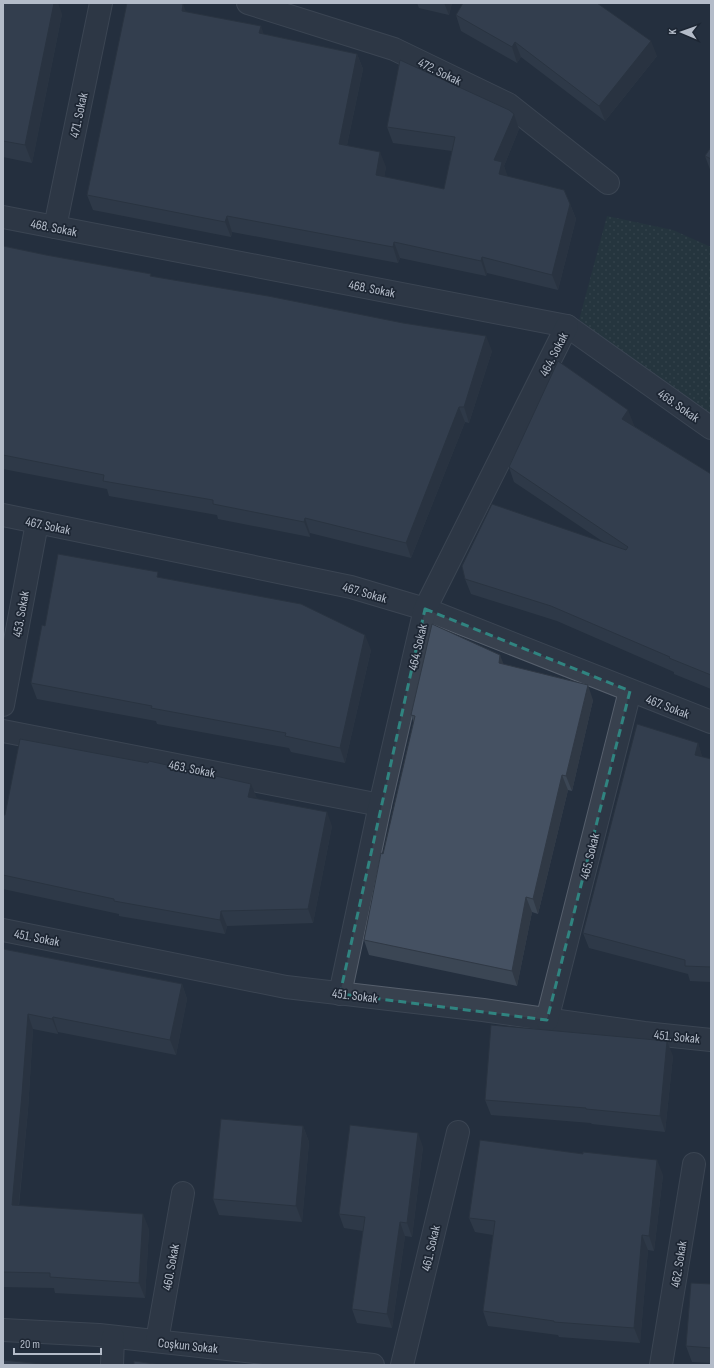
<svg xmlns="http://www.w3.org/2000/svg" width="714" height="1368" font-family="'Sofia Sans Condensed',sans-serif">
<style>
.green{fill:url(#green-dots)}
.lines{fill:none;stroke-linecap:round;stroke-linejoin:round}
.street-casing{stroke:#565f6c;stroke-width:24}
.street{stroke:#38414e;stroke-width:22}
.wall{fill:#3b4654}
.shaded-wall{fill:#303945}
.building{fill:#455162;stroke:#303945}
.marked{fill:none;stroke:#308480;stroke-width:3;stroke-dasharray:8 5;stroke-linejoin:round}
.labels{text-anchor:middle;stroke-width:3.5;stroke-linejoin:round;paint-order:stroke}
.street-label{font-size:13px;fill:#b4bcc9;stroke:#1d2633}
</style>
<defs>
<pattern id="green-dots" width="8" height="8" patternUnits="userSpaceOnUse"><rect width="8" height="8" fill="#263c3f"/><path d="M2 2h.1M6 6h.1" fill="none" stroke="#435659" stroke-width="1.8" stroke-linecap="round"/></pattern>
</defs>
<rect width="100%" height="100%" fill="#242f3e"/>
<path class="green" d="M 607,216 L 673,230 L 711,247 L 711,417 L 579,320 Z"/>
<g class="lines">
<g class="street-casing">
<g id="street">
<path d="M 248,3 L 394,49 L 508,104 L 608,183"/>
<path d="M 3,217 L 567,326 L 711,428"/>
<path d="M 55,227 L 101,3"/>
<path d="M 3,515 L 351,587 L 425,609 L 711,722"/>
<path d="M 3,705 L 37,523"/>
<path d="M 3,731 L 380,805"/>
<path d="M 3,930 L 286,987 L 483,1010 L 644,1033 L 711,1040"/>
<path d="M 340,994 L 380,805 L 425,609 L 567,326"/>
<path d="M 547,1020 L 630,691"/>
<path d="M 3,1330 L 99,1335 L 373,1365"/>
<path d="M 157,1341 L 183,1193"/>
<path d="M 112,1365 L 113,1337"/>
<path d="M 402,1365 L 458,1132"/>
<path d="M 661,1365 L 694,1164"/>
</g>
</g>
<use href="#street" class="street"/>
</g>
<g class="wall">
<path d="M 3,3 L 62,14 L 32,163 L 3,157 Z"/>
<path d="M 417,3 L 452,3 L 449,15 L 419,8 Z"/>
<path d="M 186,12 L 264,34 L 357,54 L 363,69 L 347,145 L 386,167 L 384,177 L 444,189 L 452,151 L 393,143 L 387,127 L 514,114 L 519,129 L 504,166 L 507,176 L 570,204 L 576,219 L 558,290 L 487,273 L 486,276 L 400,258 L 398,263 L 232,232 L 231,237 L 93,210 L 87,195 Z"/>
<path d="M 456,15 L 657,56 L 605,121 L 521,57 L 517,63 L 461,31 Z"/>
<path d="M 711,147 L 711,172 L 705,156 Z"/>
<path d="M 3,246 L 46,255 L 151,274 L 151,276 L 492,351 L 469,423 L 465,422 L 411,558 L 310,533 L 310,537 L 218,519 L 217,515 L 109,496 L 107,489 L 3,469 Z"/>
<path d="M 634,425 L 634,426 L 711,474 L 711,689 L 674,674 L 674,672 L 557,621 L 471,594 L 465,579 L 605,543 L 514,482 L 509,467 Z"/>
<path d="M 160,578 L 371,650 L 345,763 L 291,752 L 289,748 L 157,724 L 156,721 L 37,699 L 31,683 L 45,626 Z"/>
<path d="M 504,664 L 593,700 L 572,791 L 568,790 L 538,914 L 532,912 L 517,986 L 369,955 L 364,940 L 414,723 L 411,715 Z"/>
<path d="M 698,743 L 702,757 L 711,759 L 711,982 L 690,981 L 688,974 L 589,948 L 583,933 Z"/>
<path d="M 257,799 L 332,826 L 313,923 L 227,926 L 225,934 L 119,916 L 119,914 L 3,889 L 3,815 L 5,815 Z"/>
<path d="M 3,949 L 182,984 L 187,999 L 176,1055 L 58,1032 L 58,1034 L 33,1029 L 28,1110 L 19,1206 L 149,1229 L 145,1298 L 55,1293 L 54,1288 L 3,1287 Z"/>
<path d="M 673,1056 L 665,1132 L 592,1124 L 591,1123 L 491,1115 L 485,1100 Z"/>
<path d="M 303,1126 L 309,1142 L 302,1222 L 219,1215 L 213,1199 Z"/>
<path d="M 423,1147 L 412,1237 L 405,1236 L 392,1328 L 357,1323 L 352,1309 L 363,1231 L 344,1228 L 339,1214 Z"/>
<path d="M 663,1175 L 654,1251 L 648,1250 L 640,1343 L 559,1337 L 558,1335 L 488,1326 L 483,1311 L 493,1235 L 475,1232 L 469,1218 Z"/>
<path d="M 711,1284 L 711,1363 L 692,1362 L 686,1346 Z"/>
</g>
<g class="shaded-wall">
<path d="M 54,3 L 58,3 L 62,14 L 32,163 L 25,145 Z"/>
<path d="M 444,3 L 452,3 L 449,15 Z"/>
<path d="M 183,4 L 189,20 L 182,11 Z"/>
<path d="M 261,26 L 266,41 L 259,33 Z"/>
<path d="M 651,41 L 657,56 L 605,121 L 599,106 Z"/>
<path d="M 515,42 L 521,57 L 517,63 L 512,47 Z"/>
<path d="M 357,54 L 363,69 L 344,159 L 339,144 Z"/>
<path d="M 514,114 L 519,129 L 504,166 L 508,177 L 505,190 L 494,160 Z"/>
<path d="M 380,152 L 386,167 L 382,191 L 376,175 Z"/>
<path d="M 570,204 L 576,219 L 558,290 L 552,275 Z"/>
<path d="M 227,216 L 232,232 L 231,237 L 225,222 Z"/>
<path d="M 394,242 L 400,258 L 398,263 L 393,247 Z"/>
<path d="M 482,257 L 487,273 L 486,276 L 481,261 Z"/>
<path d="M 486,336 L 492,351 L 469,423 L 464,407 Z"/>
<path d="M 459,407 L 465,422 L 411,558 L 406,543 Z"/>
<path d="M 628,410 L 634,425 L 628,435 L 622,419 Z"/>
<path d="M 305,518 L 310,533 L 310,537 L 304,522 Z"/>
<path d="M 365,635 L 371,650 L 345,763 L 340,748 Z"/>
<path d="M 500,655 L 506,670 L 499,663 Z"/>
<path d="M 588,685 L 593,700 L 572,791 L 566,776 Z"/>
<path d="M 698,743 L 703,759 L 695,755 Z"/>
<path d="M 562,775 L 568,790 L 538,914 L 533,899 Z"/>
<path d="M 251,784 L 257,798 L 248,797 Z"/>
<path d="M 327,812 L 332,826 L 313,923 L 308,909 Z"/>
<path d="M 526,897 L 532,912 L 517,986 L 512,971 Z"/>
<path d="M 221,911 L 227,926 L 225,934 L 220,920 Z"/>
<path d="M 182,984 L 187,999 L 176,1055 L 170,1040 Z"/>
<path d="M 28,1014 L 33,1029 L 28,1110 L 17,1221 L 12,1205 Z"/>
<path d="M 53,1017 L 58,1032 L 58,1034 L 52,1019 Z"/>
<path d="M 667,1041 L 673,1056 L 665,1132 L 660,1116 Z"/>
<path d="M 303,1126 L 309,1142 L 302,1222 L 296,1206 Z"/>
<path d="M 418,1133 L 423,1147 L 412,1237 L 407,1223 Z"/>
<path d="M 657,1160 L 663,1175 L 654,1251 L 649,1236 Z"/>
<path d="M 143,1214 L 149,1229 L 145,1298 L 139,1283 Z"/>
<path d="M 400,1222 L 405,1236 L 392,1328 L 387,1314 Z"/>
<path d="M 642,1235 L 648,1250 L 640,1343 L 634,1328 Z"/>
</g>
<g class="building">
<path d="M 3,3 L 54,3 L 25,145 L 3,141 Z"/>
<path d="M 127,3 L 177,3 L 183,4 L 182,11 L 261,26 L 259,33 L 357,54 L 339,144 L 380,152 L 376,175 L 444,189 L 455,137 L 387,127 L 400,60 L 509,110 L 514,114 L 494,160 L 502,162 L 499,174 L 564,190 L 570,204 L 552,275 L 482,257 L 481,261 L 394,242 L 393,247 L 227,216 L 225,222 L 87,195 Z"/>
<path d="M 463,3 L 597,3 L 651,41 L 599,106 L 515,42 L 512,47 L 456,15 Z"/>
<path d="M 711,147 L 711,159 L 705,156 Z"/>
<path d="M 3,246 L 46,255 L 151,274 L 150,276 L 268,296 L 403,323 L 486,336 L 464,407 L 459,407 L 406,543 L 305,518 L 304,522 L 213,504 L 213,500 L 103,481 L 104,475 L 3,455 Z"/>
<path d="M 558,361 L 628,410 L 622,419 L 711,474 L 711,675 L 669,658 L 670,657 L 551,606 L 465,579 L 462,566 L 492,504 L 626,550 L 628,547 L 509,467 Z"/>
<path d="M 58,554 L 158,572 L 157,577 L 301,604 L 365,635 L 340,748 L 285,736 L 286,733 L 151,708 L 152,706 L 31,683 L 42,625 L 45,626 Z"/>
<path d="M 432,624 L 500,655 L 499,663 L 588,685 L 566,776 L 562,775 L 533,899 L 526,897 L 512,971 L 364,940 L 381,853 L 383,854 L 415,716 L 411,715 Z"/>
<path d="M 637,724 L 698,743 L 695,755 L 711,759 L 711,967 L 685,966 L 685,960 L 583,933 Z"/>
<path d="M 20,739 L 148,763 L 149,761 L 251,784 L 248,797 L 327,812 L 308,909 L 221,911 L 220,920 L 114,901 L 114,899 L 3,875 L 3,815 L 5,815 Z"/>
<path d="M 3,949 L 182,984 L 170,1040 L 53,1017 L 52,1019 L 28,1014 L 22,1094 L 12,1205 L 143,1214 L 139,1283 L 50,1277 L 50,1273 L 3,1272 Z"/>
<path d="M 491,1025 L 667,1041 L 660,1116 L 586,1109 L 586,1108 L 485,1100 Z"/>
<path d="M 221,1119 L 303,1126 L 296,1206 L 213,1199 Z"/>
<path d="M 350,1125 L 418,1133 L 407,1223 L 400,1222 L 387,1314 L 352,1309 L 365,1217 L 339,1214 Z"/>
<path d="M 480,1140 L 583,1154 L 583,1152 L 657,1160 L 649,1236 L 642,1235 L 634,1328 L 554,1322 L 554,1321 L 483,1311 L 495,1221 L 469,1218 Z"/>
<path d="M 691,1283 L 711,1284 L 711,1348 L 686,1346 Z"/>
<path d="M 3,1360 L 51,1365 L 3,1365 Z"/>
<path d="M 134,1361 L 161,1365 L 134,1365 Z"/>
</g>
<path d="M0 0H714V1368H0ZM 425,609 L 630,691 L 547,1020 L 340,994 Z" fill="#242f3e" fill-opacity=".55" fill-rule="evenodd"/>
<path class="marked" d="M 425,609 L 630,691 L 547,1020 L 340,994 Z"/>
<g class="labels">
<g class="street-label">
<text transform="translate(440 71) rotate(26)" y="5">472. Sokak</text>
<text transform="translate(78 115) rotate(-78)" y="5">471. Sokak</text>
<text transform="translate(54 227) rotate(11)" y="5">468. Sokak</text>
<text transform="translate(372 288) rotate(11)" y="5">468. Sokak</text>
<text transform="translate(553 354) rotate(-63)" y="5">464. Sokak</text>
<text transform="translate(679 405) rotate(35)" y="5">468. Sokak</text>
<text transform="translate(48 525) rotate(12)" y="5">467. Sokak</text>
<text transform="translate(365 592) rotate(16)" y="5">467. Sokak</text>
<text transform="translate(20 614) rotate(-80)" y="5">453. Sokak</text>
<text transform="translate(417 647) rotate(-77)" y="5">464. Sokak</text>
<text transform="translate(668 706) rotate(21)" y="5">467. Sokak</text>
<text transform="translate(192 768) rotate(11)" y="5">463. Sokak</text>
<text transform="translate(589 856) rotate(-76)" y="5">465. Sokak</text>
<text transform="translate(37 937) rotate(11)" y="5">451. Sokak</text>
<text transform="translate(355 995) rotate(7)" y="5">451. Sokak</text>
<text transform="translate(677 1036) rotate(6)" y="5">451. Sokak</text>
<text transform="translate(430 1248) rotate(-77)" y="5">461. Sokak</text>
<text transform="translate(678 1264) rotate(-81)" y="5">462. Sokak</text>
<text transform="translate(170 1267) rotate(-80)" y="5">460. Sokak</text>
<text transform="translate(188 1345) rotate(6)" y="5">Coşkun Sokak</text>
</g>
</g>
<rect width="714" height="1368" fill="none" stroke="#b4bcc9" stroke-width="8"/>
<g transform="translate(682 32) rotate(272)" stroke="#1d2633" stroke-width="3" paint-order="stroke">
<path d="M0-3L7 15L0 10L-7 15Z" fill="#b4bcc9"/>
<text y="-6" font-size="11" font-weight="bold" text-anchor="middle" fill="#b4bcc9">K</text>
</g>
<path d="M14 1348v6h87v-6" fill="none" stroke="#b4bcc9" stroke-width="2"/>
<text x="20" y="1348" font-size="12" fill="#b4bcc9" stroke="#1d2633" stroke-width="3" paint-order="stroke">20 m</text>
</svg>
